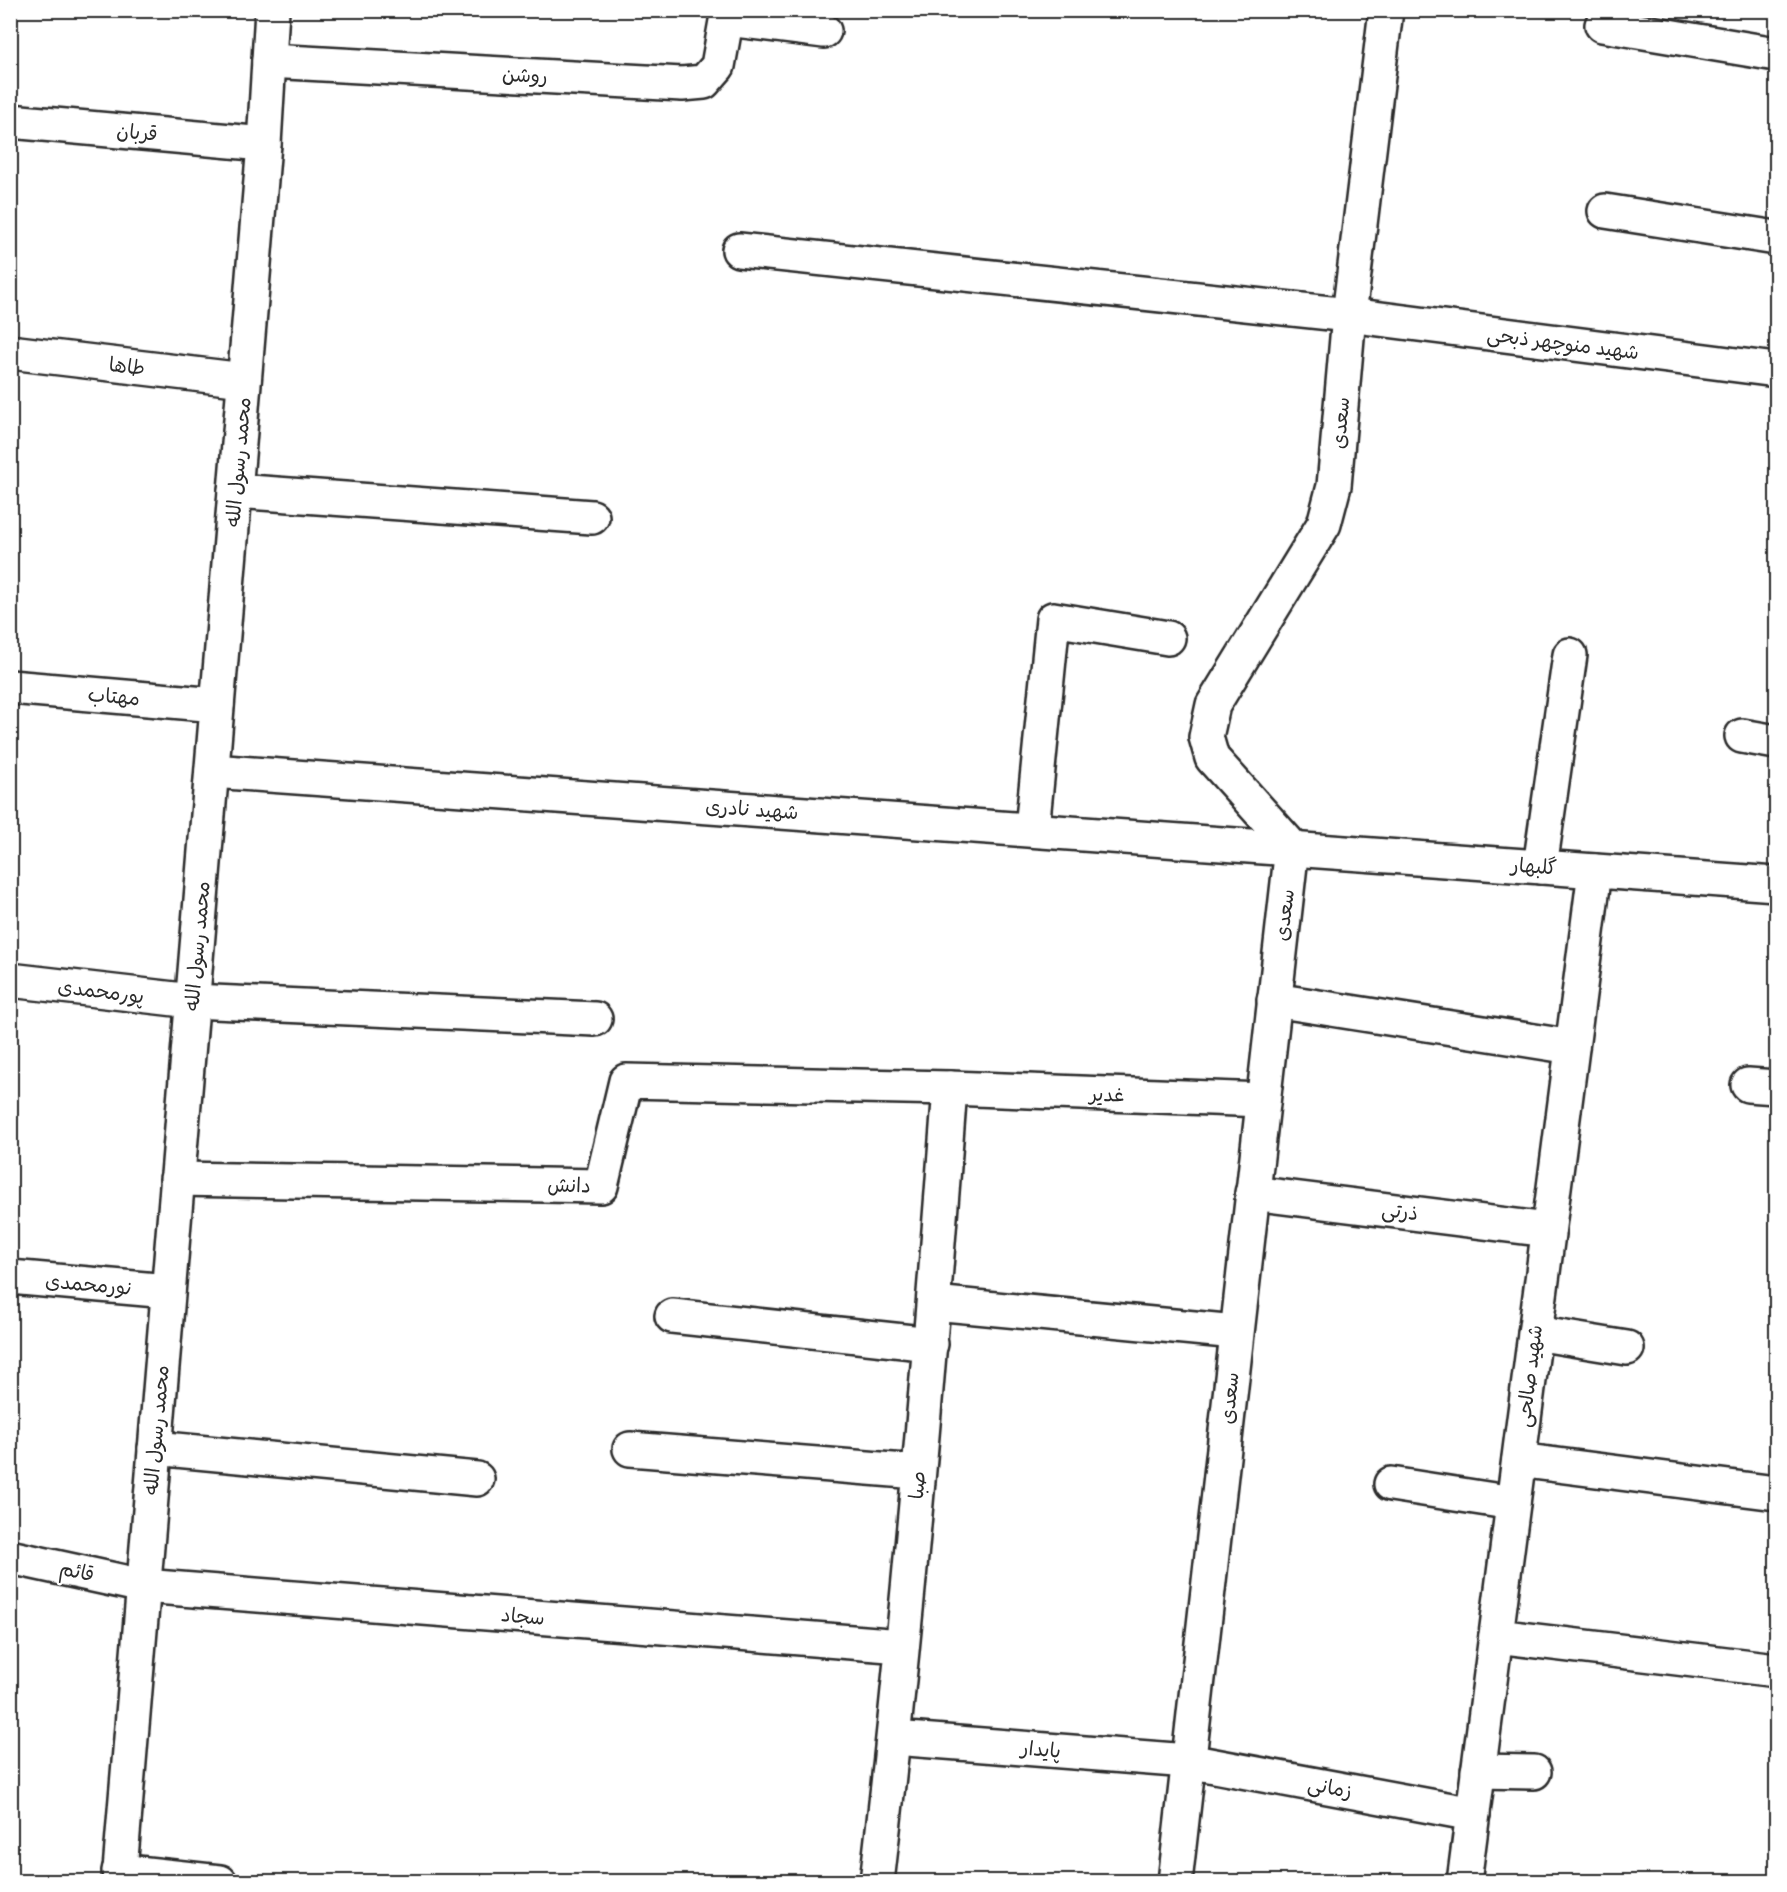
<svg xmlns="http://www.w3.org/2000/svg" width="1787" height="1892" font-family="'Gochi Hand','Playpen Sans Arabic',sans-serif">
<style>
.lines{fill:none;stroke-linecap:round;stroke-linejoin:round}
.minor-casing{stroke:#2b2b2b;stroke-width:38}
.minor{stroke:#fff;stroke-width:33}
.labels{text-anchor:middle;stroke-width:4.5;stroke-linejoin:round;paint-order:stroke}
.street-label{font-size:20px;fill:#2b2b2b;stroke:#fff}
</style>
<rect width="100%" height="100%" fill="#fff"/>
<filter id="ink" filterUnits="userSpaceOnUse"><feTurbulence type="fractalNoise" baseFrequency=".0167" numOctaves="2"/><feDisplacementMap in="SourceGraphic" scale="12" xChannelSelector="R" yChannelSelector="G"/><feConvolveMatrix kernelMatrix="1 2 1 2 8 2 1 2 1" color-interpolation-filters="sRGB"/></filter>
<g filter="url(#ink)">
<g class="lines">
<g class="minor-casing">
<g id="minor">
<path d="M 727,19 L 824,31"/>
<path d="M 1602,25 L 1776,54"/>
<path d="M 269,61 L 682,84 L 704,82 L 718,66 L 728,10"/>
<path d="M 10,121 L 264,144"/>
<path d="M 1605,211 L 1776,238"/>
<path d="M 739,250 L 1349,315 L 1776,370"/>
<path d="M 10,352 L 244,380"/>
<path d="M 235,491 L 592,517"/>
<path d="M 10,687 L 217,705"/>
<path d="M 1742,736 L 1776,742"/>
<path d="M 212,771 L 1776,884"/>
<path d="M 1032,829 L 1053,619 L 1168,638"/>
<path d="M 1540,867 L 1570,655"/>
<path d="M 10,980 L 192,1001 L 595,1019"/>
<path d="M 1274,1000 L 1572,1047"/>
<path d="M 1748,1085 L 1776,1087"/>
<path d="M 177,1179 L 601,1186 L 626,1081 L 950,1088 L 1263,1100"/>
<path d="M 1252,1193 L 1548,1230"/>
<path d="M 10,1277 L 168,1291"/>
<path d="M 934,1303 L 1236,1332"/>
<path d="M 672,1316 L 931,1344"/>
<path d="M 1535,1333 L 1627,1348"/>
<path d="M 155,1448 L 477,1479"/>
<path d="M 630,1449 L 918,1472"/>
<path d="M 1519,1460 L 1776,1493"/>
<path d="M 1391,1484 L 1513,1503"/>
<path d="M 10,1557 L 143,1586 L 902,1646"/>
<path d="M 1496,1636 L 1776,1670"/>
<path d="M 894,1738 L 1188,1761 L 1473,1814"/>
<path d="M 1478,1771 L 1534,1772"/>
<path d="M 119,1871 L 220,1882"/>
<path d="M 119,1882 L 264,144 L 272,10"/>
<path d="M 877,1882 C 908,1618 930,1353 950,1088"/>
<path d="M 1175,1882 L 1292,847 L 1212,758 L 1206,737 L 1213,705 L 1324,524 L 1334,486 L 1349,315 L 1386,10"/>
<path d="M 1464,1882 L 1595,871"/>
</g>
</g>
<use href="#minor" class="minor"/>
</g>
</g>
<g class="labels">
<g class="street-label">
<text transform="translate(525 75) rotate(3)" y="7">روشن</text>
<text transform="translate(137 132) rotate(5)" y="7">قربان</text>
<text transform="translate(1563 343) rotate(7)" y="7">شهید منوچهر ذبحی</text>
<text transform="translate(127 366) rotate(7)" y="7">طاها</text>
<text transform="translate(1340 423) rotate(-85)" y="7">سعدی</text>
<text transform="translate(238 462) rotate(-85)" y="7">محمد رسول الله</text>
<text transform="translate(114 696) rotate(5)" y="7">مهتاب</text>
<text transform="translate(752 809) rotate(4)" y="7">شهید نادری</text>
<text transform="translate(1534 866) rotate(4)" y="7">گلبهار</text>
<text transform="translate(1284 915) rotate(-83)" y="7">سعدی</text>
<text transform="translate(197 946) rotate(-85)" y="7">محمد رسول الله</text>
<text transform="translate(101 991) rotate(7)" y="7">پورمحمدی</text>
<text transform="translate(1107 1094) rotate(2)" y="7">غدیر</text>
<text transform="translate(569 1185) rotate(1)" y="7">دانش</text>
<text transform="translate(1400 1211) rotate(7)" y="7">ذرتی</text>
<text transform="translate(89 1284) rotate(5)" y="7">نورمحمدی</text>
<text transform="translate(1529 1376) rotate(-83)" y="7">شهید صالحی</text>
<text transform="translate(1229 1398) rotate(-84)" y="7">سعدی</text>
<text transform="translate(156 1430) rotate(-85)" y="7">محمد رسول الله</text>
<text transform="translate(917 1485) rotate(-85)" y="7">صبا</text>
<text transform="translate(77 1571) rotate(12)" y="7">قائم</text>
<text transform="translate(523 1616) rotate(5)" y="7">سجاد</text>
<text transform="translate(1041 1749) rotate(5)" y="7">پایدار</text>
<text transform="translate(1330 1787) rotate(10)" y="7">زمانی</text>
</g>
</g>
<rect width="1787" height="1892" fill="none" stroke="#fff" stroke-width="36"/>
<rect x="18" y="18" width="1751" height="1856" fill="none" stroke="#2b2b2b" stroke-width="2" filter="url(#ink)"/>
</svg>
